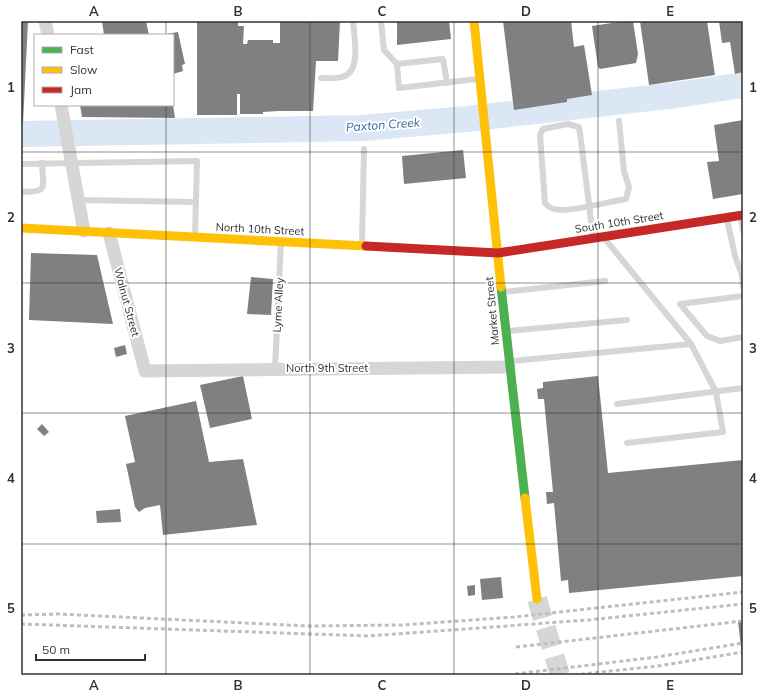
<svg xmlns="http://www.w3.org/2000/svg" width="764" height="696" font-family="Mulish,sans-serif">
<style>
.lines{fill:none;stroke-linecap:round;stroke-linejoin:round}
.river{stroke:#dbe7f4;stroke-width:26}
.building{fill:#808080}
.primary-tunnel{stroke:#d6d6d6;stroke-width:20;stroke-dasharray:20 10;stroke-linecap:butt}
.lane{stroke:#d6d6d6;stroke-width:6}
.street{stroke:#d6d6d6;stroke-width:13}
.fast{stroke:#4caf50;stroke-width:9}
.slow{stroke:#ffc107;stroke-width:9}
.jam{stroke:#c62828;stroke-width:9}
.rail{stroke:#bebebe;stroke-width:3;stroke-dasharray:4 3;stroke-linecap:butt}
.grid{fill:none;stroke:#323232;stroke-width:1;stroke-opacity:0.55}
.labels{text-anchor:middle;stroke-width:4;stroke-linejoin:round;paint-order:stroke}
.street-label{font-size:11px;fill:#323232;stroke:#fff}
.water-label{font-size:12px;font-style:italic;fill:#39699b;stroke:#fff}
.neatline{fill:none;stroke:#323232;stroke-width:1.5}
.grid-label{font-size:13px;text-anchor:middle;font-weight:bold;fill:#323232}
</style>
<rect width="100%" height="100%" fill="#fff"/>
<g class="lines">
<path class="river" d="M 21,134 L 363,128 L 466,119 L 677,95 L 743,85"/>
</g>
<g class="building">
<path d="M 21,21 L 28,21 L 23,123 L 21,123 Z"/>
<path d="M 102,21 L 146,21 L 149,35 L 104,35 Z"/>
<path d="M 197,21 L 238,21 L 238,26 L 244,26 L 243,44 L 247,44 L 248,40 L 273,40 L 273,43 L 280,43 L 280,21 L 340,21 L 338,61 L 316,61 L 313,111 L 279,111 L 263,112 L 263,114 L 240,114 L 240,94 L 237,94 L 237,115 L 197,115 Z"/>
<path d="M 397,21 L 449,21 L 451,39 L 397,45 Z"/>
<path d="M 503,21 L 571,21 L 574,47 L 584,45 L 592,95 L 567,99 L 567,102 L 514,110 Z"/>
<path d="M 625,21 L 633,21 L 638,54 L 636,63 L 600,69 L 598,67 L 592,26 Z"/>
<path d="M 640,21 L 707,21 L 715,75 L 649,85 Z"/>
<path d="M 719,21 L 743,21 L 743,72 L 735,74 L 730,42 L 722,43 Z"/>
<path d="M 178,32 L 185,64 L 182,65 L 183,71 L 173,74 L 173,35 L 166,34 Z"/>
<path d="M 80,105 L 173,105 L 175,118 L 82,117 Z"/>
<path d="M 743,120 L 743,194 L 713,199 L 707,162 L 719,161 L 714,125 Z"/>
<path d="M 463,150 L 466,178 L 404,184 L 402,156 Z"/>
<path d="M 31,253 L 97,255 L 113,324 L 29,320 Z"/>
<path d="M 251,277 L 273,279 L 271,315 L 247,314 Z"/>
<path d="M 125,345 L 127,354 L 116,357 L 114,348 Z"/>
<path d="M 243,376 L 252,419 L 210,428 L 200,385 Z"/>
<path d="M 598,376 L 608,473 L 743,460 L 743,576 L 569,593 L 568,580 L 561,581 L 554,503 L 547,504 L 546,492 L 553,492 L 544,399 L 538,399 L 537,389 L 543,388 L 543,382 Z"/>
<path d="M 196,401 L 209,462 L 243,459 L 257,525 L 163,535 L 160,505 L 145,508 L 139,512 L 135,507 L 126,464 L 135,462 L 125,416 Z"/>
<path d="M 42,424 L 49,432 L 44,436 L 37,429 Z"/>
<path d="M 120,509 L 121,522 L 97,523 L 96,511 Z"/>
<path d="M 501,577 L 503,598 L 482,600 L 480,579 Z"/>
<path d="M 475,585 L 475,595 L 468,596 L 467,586 Z"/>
<path d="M 743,620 L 743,657 L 742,657 L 738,621 Z"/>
</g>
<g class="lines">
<path class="primary-tunnel" d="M 537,599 L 560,675"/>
<g class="lane">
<path d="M 381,21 L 384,50 L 397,64 L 399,88 L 477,79"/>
<path d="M 397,64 L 443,59 L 447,83"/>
<path d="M 321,78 C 327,78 336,79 342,77 C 362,73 354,36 353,21"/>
<path d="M 21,164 L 197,161 L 195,236"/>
<path d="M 21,192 C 49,192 43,189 42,163"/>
<path d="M 78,200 L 196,202"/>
<path d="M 741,217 L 743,231"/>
<path d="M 727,219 L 735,256 L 742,275 L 743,269"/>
<path d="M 593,236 L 580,133 L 579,127 L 568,124 L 543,129 L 540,135 L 545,203 C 549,208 554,210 561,210 C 579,210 607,202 626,199 L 629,187 L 624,171 L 619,121"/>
<path d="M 362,244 L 364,149"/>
<path d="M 742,275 L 743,287"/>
<path d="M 503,292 L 605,281"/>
<path d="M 743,296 L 680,304 L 707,336 L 720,341 L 743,337"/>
<path d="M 507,331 L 627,320"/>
<path d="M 512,361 L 691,344 L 605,239"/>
<path d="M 275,369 L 281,242"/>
<path d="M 617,404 L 743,388"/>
<path d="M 627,443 L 723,432 L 716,392 L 691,344"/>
</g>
<g class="street">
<path d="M 45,21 L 48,35"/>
<path d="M 61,105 L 84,231"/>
<path d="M 109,233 L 145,371 L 509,367"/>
</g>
<path class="fast" d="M 501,287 L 525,498"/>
<g class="slow">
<path d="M 474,21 L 501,287"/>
<path d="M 21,228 L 366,246"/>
<path d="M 525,498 L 537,599"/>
</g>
<path class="jam" d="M 366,246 L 498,253 L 743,215"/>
<g class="rail">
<path d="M 21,615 L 58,614 L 308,626 L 402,625 L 514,617 L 743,592"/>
<path d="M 21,624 L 369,636 L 588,620 L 743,604"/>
<path d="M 516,647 L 743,621"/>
<path d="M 515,674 L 657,657 L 743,643"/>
<path d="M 574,675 L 658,666 L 743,652"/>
</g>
</g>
<path class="grid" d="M 166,21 L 166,35M 310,21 L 310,675M 454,21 L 454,675M 598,21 L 598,675M 166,105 L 166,675M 21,152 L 743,152M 21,283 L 743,283M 21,413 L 743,413M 21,544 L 743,544"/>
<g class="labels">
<g class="street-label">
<text transform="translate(619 222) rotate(-9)" y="4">South 10th Street</text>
<text transform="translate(260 229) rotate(3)" y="4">North 10th Street</text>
<text transform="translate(127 302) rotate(75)" y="4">Walnut Street</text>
<text transform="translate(278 305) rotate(-87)" y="4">Lyme Alley</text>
<text transform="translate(492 311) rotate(-95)" y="4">Market Street</text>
<text x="327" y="372">North 9th Street</text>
</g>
<g class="water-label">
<text transform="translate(383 125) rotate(-4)" y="4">Paxton Creek</text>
</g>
</g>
<rect width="764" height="696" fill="none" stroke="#ffffff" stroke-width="44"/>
<rect x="34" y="34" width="140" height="72" fill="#ffffff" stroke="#adadad"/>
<rect x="42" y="47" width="20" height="6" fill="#4caf50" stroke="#adadad"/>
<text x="70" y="54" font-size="12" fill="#323232">Fast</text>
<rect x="42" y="67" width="20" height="6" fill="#ffc107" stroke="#adadad"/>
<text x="70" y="74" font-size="12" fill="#323232">Slow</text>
<rect x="42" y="87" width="20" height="6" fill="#c62828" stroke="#adadad"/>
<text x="70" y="94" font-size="12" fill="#323232">Jam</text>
<path d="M36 654v6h109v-6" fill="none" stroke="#323232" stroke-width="2"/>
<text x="42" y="654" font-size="12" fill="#323232" stroke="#ffffff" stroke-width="3" paint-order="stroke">50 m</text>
<rect x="22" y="22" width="720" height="652" class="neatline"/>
<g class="grid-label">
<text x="94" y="16">A</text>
<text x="238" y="16">B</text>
<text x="382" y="16">C</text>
<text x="526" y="16">D</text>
<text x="670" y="16">E</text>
<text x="11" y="92">1</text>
<text x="753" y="92">1</text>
<text x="11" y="222">2</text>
<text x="753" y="222">2</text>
<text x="11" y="353">3</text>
<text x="753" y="353">3</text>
<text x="11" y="483">4</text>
<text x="753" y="483">4</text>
<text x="11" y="613">5</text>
<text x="753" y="613">5</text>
<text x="94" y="690">A</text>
<text x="238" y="690">B</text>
<text x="382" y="690">C</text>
<text x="526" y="690">D</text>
<text x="670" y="690">E</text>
</g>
</svg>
